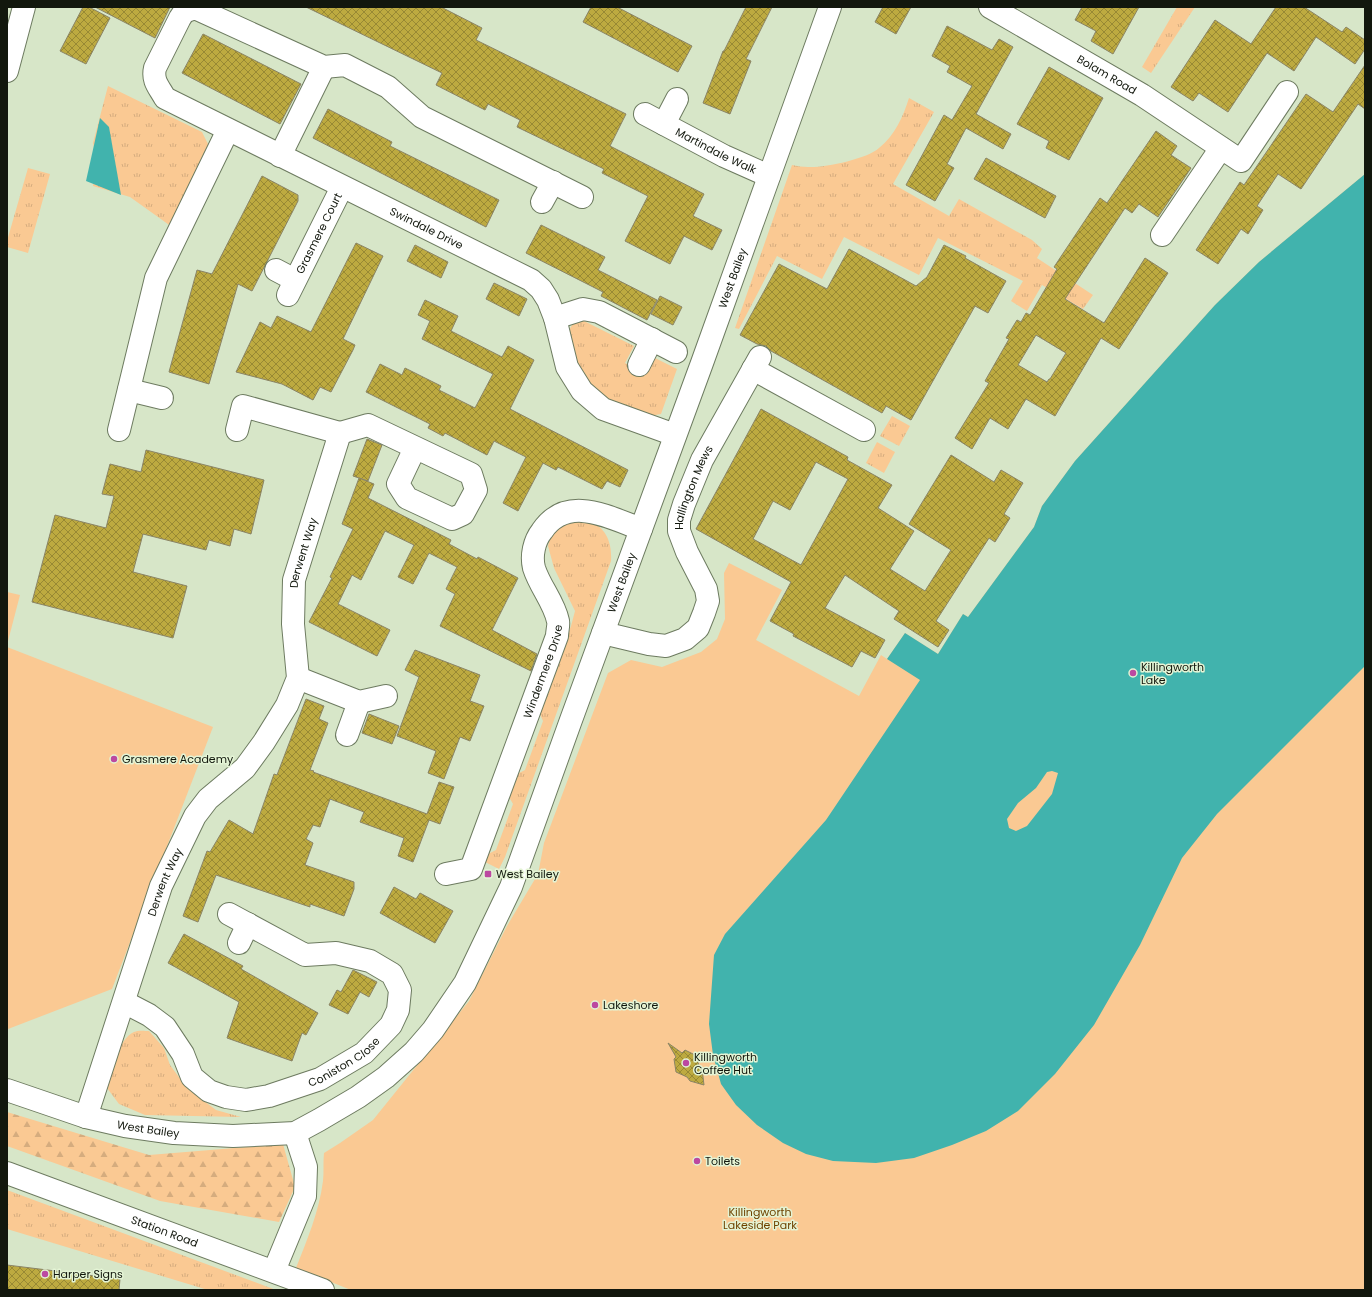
<svg xmlns="http://www.w3.org/2000/svg" width="1372" height="1297" font-family="Poppins,sans-serif">
<style>
.grass{fill:url(#grass-tufts)}
.forest{fill:url(#forest-firs)}
.park{fill:#fac993}
.water{fill:#41b3ad;fill-rule:evenodd}
.building{fill:url(#building-cross-hatch);stroke:#8a8466;fill-rule:evenodd}
.lines{fill:none;stroke-linecap:round;stroke-linejoin:round}
.minor-casing{stroke:#6d7b60;stroke-width:24}
.major-casing{stroke:#6d7b60;stroke-width:24}
.minor{stroke:#fff;stroke-width:22}
.major{stroke:#fff;stroke-width:22}
.poi-dot{fill:#bc48a1;stroke:#e4f4d5;stroke-width:1.5}
.labels{text-anchor:middle;stroke-width:3;stroke-linejoin:round;paint-order:stroke}
.street-label{font-size:11px;fill:#12170d;stroke:#e4f4d5}
.poi-label{font-size:11px;fill:#12170d;stroke:#e4f4d5;text-anchor:start}
.park-label{font-size:11px;fill:#6f4300;stroke:#e4f4d5}
</style>
<defs>
<pattern id="grass-tufts" width="24" height="20" patternUnits="userSpaceOnUse"><rect width="24" height="20" fill="#fac993"/><path d="M3 7l-1-3M5 7V3M7 7l1-3M15 17l-1-3M17 17v-4M19 17l1-3" fill="none" stroke="#d5ac7e"/></pattern>
<pattern id="forest-firs" width="22" height="20" patternUnits="userSpaceOnUse"><rect width="22" height="20" fill="#fac993"/><path d="M5 1l3.5 6h-7zM16 11l3.5 6h-7z" fill="#d5ac7e"/></pattern>
<pattern id="building-cross-hatch" width="8" height="8" patternUnits="userSpaceOnUse"><rect width="8" height="8" fill="#bdaa40"/><path d="M0 0l8 8M0 8l8-8" fill="none" stroke="#988934"/></pattern>
</defs>
<rect width="100%" height="100%" fill="#d7e6c8"/>
<g class="grass">
<path d="M 1177,7 L 1195,7 L 1151,73 L 1142,67 Z"/>
<path d="M 108,86 L 202,132 L 210,148 L 172,227 L 130,197 L 93,186 L 96,156 L 93,143 Z"/>
<path d="M 909,98 L 934,112 L 893,184 L 949,216 L 959,199 L 1032,240 L 1042,249 L 1037,258 L 1093,295 L 1083,309 L 1042,285 L 1027,311 L 1011,301 L 1023,281 L 938,238 L 919,275 L 844,237 L 822,279 L 777,256 L 739,329 L 735,328 L 792,165 C 797,166 803,167 808,167 C 824,168 867,159 879,148 C 895,135 903,117 909,98 Z"/>
<path d="M 28,168 L 50,174 L 28,253 L 7,247 L 7,241 Z"/>
<path d="M 575,320 L 584,321 L 634,346 L 625,363 L 645,373 L 653,357 L 677,369 L 661,414 L 650,416 L 604,399 L 581,377 L 568,332 Z"/>
<path d="M 892,416 L 910,426 L 899,446 L 880,436 Z"/>
<path d="M 877,442 L 895,452 L 884,473 L 866,463 Z"/>
<path d="M 574,520 C 579,521 587,521 593,523 C 608,530 612,546 611,561 L 505,857 L 499,869 L 485,862 L 488,854 L 496,850 L 513,804 L 509,797 L 517,774 L 525,770 L 543,721 L 539,712 L 571,626 L 575,611 L 554,568 L 548,546 L 551,535 L 557,528 Z"/>
<path d="M 149,1031 L 164,1048 L 170,1065 L 187,1088 L 216,1110 L 241,1117 L 145,1115 L 119,1104 L 107,1088 C 111,1073 118,1039 134,1032 C 138,1030 145,1031 149,1031 Z"/>
<path d="M 7,1190 L 276,1290 L 208,1290 L 7,1229 Z"/>
</g>
<path class="forest" d="M 7,1112 L 149,1155 L 283,1144 L 295,1187 L 279,1222 L 160,1201 L 7,1146 Z"/>
<g class="park">
<path d="M 1365,174 L 1365,1290 L 351,1290 L 296,1268 C 307,1240 319,1212 323,1181 C 324,1172 323,1163 324,1153 L 340,1143 L 373,1120 L 469,1001 L 507,926 L 538,874 L 544,843 L 608,673 L 631,660 L 662,667 L 701,652 L 717,639 L 725,619 L 724,573 L 729,563 L 782,590 L 756,640 L 859,696 L 881,655 L 887,659 L 905,633 L 938,654 L 963,614 L 968,617 L 1034,527 L 1042,506 L 1075,461 L 1215,305 L 1259,262 Z"/>
<path d="M 7,592 L 20,595 L 7,645 Z"/>
<path d="M 7,647 L 213,727 L 112,989 L 8,1029 L 7,1029 Z"/>
</g>
<g class="water">
<path d="M 100,118 L 109,127 L 121,195 L 86,181 Z"/>
<path d="M 1365,174 L 1365,666 L 1217,814 L 1182,858 L 1140,945 L 1094,1025 L 1055,1074 L 1018,1111 L 986,1131 L 952,1145 L 914,1158 L 876,1163 L 833,1161 L 806,1154 L 783,1143 L 757,1125 L 736,1105 L 721,1084 L 713,1055 L 709,1024 L 714,955 L 725,934 L 826,820 L 920,680 L 887,659 L 905,633 L 938,654 L 963,614 L 968,617 L 1034,527 L 1042,506 L 1075,461 L 1215,305 L 1259,262 ZM 1052,771 L 1058,773 L 1052,794 L 1027,826 L 1016,831 L 1009,828 L 1007,819 L 1018,803 L 1036,788 L 1047,772 Z"/>
</g>
<g class="building">
<path d="M 83,7 L 89,7 L 110,18 L 86,64 L 60,51 Z"/>
<path d="M 95,7 L 170,7 L 155,38 Z"/>
<path d="M 306,7 L 441,7 L 482,28 L 476,40 L 626,114 L 610,146 L 704,194 L 693,216 L 722,230 L 712,250 L 684,236 L 670,264 L 625,241 L 648,196 L 602,173 L 604,169 L 517,127 L 520,120 L 488,104 L 485,110 L 436,85 L 442,73 Z"/>
<path d="M 591,7 L 617,7 L 692,46 L 678,72 L 583,22 Z"/>
<path d="M 746,7 L 772,7 L 746,59 L 751,61 L 730,114 L 703,103 L 723,51 L 724,51 Z"/>
<path d="M 883,7 L 911,7 L 896,34 L 875,22 Z"/>
<path d="M 1082,7 L 1139,7 L 1113,54 L 1091,41 L 1096,31 L 1075,20 Z"/>
<path d="M 1276,7 L 1304,7 L 1342,32 L 1346,27 L 1365,40 L 1365,49 L 1355,64 L 1316,37 L 1294,71 L 1267,53 L 1228,112 L 1199,93 L 1193,101 L 1171,87 L 1215,20 L 1251,44 Z"/>
<path d="M 947,26 L 992,50 L 999,39 L 1013,47 L 976,114 L 1011,134 L 1003,149 L 966,128 L 947,164 L 954,168 L 935,201 L 906,185 L 944,115 L 952,120 L 972,86 L 947,72 L 950,66 L 932,56 Z"/>
<path d="M 203,34 L 301,84 L 280,124 L 182,73 Z"/>
<path d="M 1365,65 L 1365,109 L 1358,104 L 1301,189 L 1278,174 L 1257,206 L 1263,210 L 1248,234 L 1241,229 L 1218,264 L 1196,250 L 1240,182 L 1244,185 L 1306,94 L 1333,112 Z"/>
<path d="M 1049,67 L 1103,98 L 1069,160 L 1046,148 L 1049,141 L 1017,124 Z"/>
<path d="M 328,109 L 392,142 L 390,146 L 499,200 L 486,227 L 313,138 Z"/>
<path d="M 1156,131 L 1177,146 L 1171,155 L 1191,168 L 1158,217 L 1139,204 L 1132,213 L 1125,208 L 1065,299 L 1104,323 L 1145,258 L 1168,273 L 1119,349 L 1101,338 L 1055,416 L 1026,399 L 1008,429 L 990,418 L 972,449 L 955,438 L 989,383 L 985,381 L 1009,339 L 1006,338 L 1017,320 L 1021,322 L 1026,313 L 1030,315 L 1057,269 L 1054,267 L 1100,198 L 1107,203 ZM 1036,335 L 1066,353 L 1050,379 L 1049,379 L 1047,382 L 1018,365 Z"/>
<path d="M 986,158 L 1056,196 L 1045,218 L 974,179 Z"/>
<path d="M 262,176 L 298,195 L 298,201 L 252,291 L 238,284 L 209,384 L 169,372 L 197,270 L 212,274 Z"/>
<path d="M 541,225 L 605,257 L 598,270 L 657,300 L 647,320 L 601,296 L 603,292 L 526,253 Z"/>
<path d="M 356,243 L 383,256 L 343,339 L 355,345 L 353,350 L 331,392 L 320,387 L 313,400 L 282,384 L 236,372 L 260,322 L 271,328 L 277,316 L 311,332 Z"/>
<path d="M 415,245 L 448,262 L 441,278 L 407,261 Z"/>
<path d="M 944,245 L 966,256 L 965,258 L 1006,281 L 988,313 L 975,306 L 911,420 L 886,406 L 882,413 L 771,351 L 766,346 L 757,344 L 740,335 L 779,264 L 827,289 L 849,249 L 916,286 L 927,277 Z"/>
<path d="M 494,283 L 527,299 L 519,316 L 486,299 Z"/>
<path d="M 660,296 L 682,307 L 673,325 L 651,314 Z"/>
<path d="M 425,300 L 458,316 L 451,331 L 502,357 L 508,346 L 534,360 L 510,409 L 628,470 L 620,487 L 607,481 L 602,489 L 558,467 L 556,470 L 543,463 L 518,511 L 503,503 L 526,457 L 494,441 L 487,455 L 445,433 L 443,436 L 428,428 L 430,424 L 366,392 L 380,364 L 402,375 L 405,368 L 441,386 L 439,390 L 475,408 L 493,374 L 422,339 L 430,321 L 418,315 Z"/>
<path d="M 761,409 L 848,457 L 847,460 L 892,485 L 878,508 L 914,531 L 890,569 L 925,591 L 951,550 L 909,524 L 951,455 L 994,482 L 1001,470 L 1023,483 L 1004,514 L 1010,518 L 995,542 L 989,538 L 936,621 L 949,630 L 938,647 L 894,619 L 899,611 L 845,575 L 825,608 L 885,640 L 875,658 L 861,651 L 852,667 L 793,636 L 794,634 L 770,621 L 791,582 L 696,529 ZM 816,462 L 848,479 L 801,565 L 753,539 L 773,501 L 790,510 Z"/>
<path d="M 367,439 L 382,445 L 368,481 L 353,476 Z"/>
<path d="M 146,450 L 264,480 L 251,534 L 234,529 L 230,546 L 209,540 L 206,550 L 143,534 L 133,572 L 187,586 L 173,638 L 32,602 L 55,515 L 106,528 L 114,496 L 102,494 L 110,464 L 141,472 Z"/>
<path d="M 359,478 L 374,484 L 368,498 L 451,540 L 449,544 L 477,559 L 478,557 L 518,578 L 492,630 L 537,654 L 531,671 L 440,626 L 455,594 L 446,589 L 457,567 L 429,553 L 413,584 L 398,577 L 414,545 L 385,531 L 361,580 L 352,575 L 338,604 L 390,630 L 377,656 L 309,622 L 332,578 L 330,577 L 353,529 L 342,524 Z"/>
<path d="M 415,650 L 480,675 L 470,701 L 484,706 L 470,741 L 460,737 L 444,779 L 428,773 L 436,751 L 397,736 L 419,677 L 405,670 Z"/>
<path d="M 306,699 L 324,706 L 319,719 L 328,723 L 310,770 L 314,771 L 313,772 L 427,814 L 439,782 L 454,787 L 440,824 L 429,820 L 413,862 L 398,856 L 404,838 L 360,822 L 364,812 L 330,799 L 320,827 L 313,825 L 306,839 L 313,843 L 305,865 L 354,882 L 354,889 L 344,916 L 310,904 L 310,907 L 216,875 L 198,922 L 183,916 L 207,851 L 210,852 L 229,820 L 253,834 L 274,774 L 277,775 Z"/>
<path d="M 369,714 L 399,726 L 392,744 L 362,733 Z"/>
<path d="M 394,887 L 416,899 L 420,893 L 453,911 L 435,943 L 380,913 Z"/>
<path d="M 184,934 L 243,966 L 241,969 L 318,1013 L 306,1035 L 302,1033 L 292,1061 L 227,1038 L 239,1002 L 168,963 Z"/>
<path d="M 353,970 L 377,982 L 369,997 L 360,992 L 348,1014 L 329,1005 L 337,990 L 341,992 Z"/>
<path d="M 668,1043 L 682,1053 L 685,1050 L 697,1056 L 699,1067 L 702,1069 L 704,1085 L 690,1081 L 687,1077 L 676,1072 L 674,1059 L 676,1057 Z"/>
<path d="M 7,1265 L 120,1279 L 119,1290 L 7,1290 Z"/>
</g>
<g class="lines">
<g class="minor-casing">
<g id="minor">
<path id="s1" d="M 990,7 L 1142,95 L 1241,161 L 1287,92"/>
<path d="M 7,71 L 24,7"/>
<path id="s2" d="M 645,114 L 724,156 L 769,176"/>
<path d="M 664,124 L 677,99"/>
<path d="M 280,156 L 324,67"/>
<path id="s3" d="M 582,197 L 422,117 L 388,87 L 345,65 L 324,67 L 195,8 L 184,12 L 180,18 L 155,68 C 152,81 159,87 165,98 L 531,280 L 541,289 L 548,300 L 555,318 L 567,367 L 582,391 L 603,409 L 675,435"/>
<path d="M 542,202 L 553,182"/>
<path d="M 1162,235 L 1221,148"/>
<path d="M 276,270 L 295,280"/>
<path id="s4" d="M 288,295 L 342,187"/>
<path d="M 555,318 L 583,309 L 599,312 L 676,352"/>
<path d="M 639,365 L 652,339"/>
<path d="M 753,369 L 864,430"/>
<path d="M 129,390 L 162,398"/>
<path d="M 119,430 L 156,278 L 228,130"/>
<path d="M 340,433 L 368,425 L 471,474 L 476,490 L 463,514 L 452,519 L 407,498 L 398,484 L 415,448"/>
<path id="s5" d="M 603,633 L 649,644 L 666,646 L 685,639 L 698,628 L 704,613 L 708,601 L 706,589 L 687,552 L 679,531 L 679,520 L 684,504 L 702,460 L 760,357"/>
<path d="M 298,678 L 359,702 L 386,696"/>
<path d="M 347,735 L 359,702"/>
<path id="s6" d="M 446,874 L 471,869 L 557,636 C 557,631 559,625 558,621 C 554,602 540,587 534,568 C 531,556 534,541 542,531 C 567,494 608,517 641,529"/>
<path d="M 239,943 L 248,924"/>
<path id="s7" d="M 124,1002 L 149,1015 L 165,1027 L 183,1054 L 192,1077 L 209,1091 L 226,1097 L 246,1100 L 269,1096 L 320,1079 L 364,1053 L 391,1025 L 398,1010 L 400,990 L 392,974 L 370,961 L 336,953 L 305,955 L 229,914"/>
<path id="s8" d="M 7,1090 L 86,1117 L 125,1126 L 174,1133 L 233,1136 L 295,1133 L 319,1120 L 358,1097 L 386,1077 L 414,1052 L 433,1030 L 465,983 L 511,887 L 571,720 L 702,363 L 830,7"/>
<path id="s9" d="M 86,1117 L 161,886 L 195,816 L 208,799 L 245,768 L 264,742 L 287,705 L 298,678 L 293,624 L 294,580 L 340,433 L 243,406 L 237,430"/>
<path d="M 274,1271 L 305,1196 L 306,1167 L 295,1133"/>
</g>
</g>
<g class="major-casing">
<g id="major">
<path id="s10" d="M 7,1173 L 323,1290"/>
</g>
</g>
<use href="#minor" class="minor"/>
<use href="#major" class="major"/>
</g>
<g class="poi-dot">
<circle cx="1133" cy="673" r="4"/>
<circle cx="114" cy="759" r="4"/>
<rect x="484" y="870" width="8" height="8" rx="2"/>
<circle cx="595" cy="1005" r="4"/>
<circle cx="686" cy="1063" r="4"/>
<circle cx="697" cy="1161" r="4"/>
<circle cx="45" cy="1274" r="4"/>
</g>
<g class="labels">
<g class="street-label">
<text dy="4" stroke="none"><textPath href="#s1" startOffset="135">Bolam Road</textPath></text>
<text dy="4" stroke="none"><textPath href="#s2" startOffset="80">Martindale Walk</textPath></text>
<text dy="4" stroke="none"><textPath href="#s3" startOffset="835">Swindale Drive</textPath></text>
<text dy="4" stroke="none"><textPath href="#s4" startOffset="69">Grasmere Court</textPath></text>
<text dy="4" stroke="none"><textPath href="#s8" startOffset="1279">West Bailey</textPath></text>
<text dy="4" stroke="none"><textPath href="#s5" startOffset="253">Hallington Mews</textPath></text>
<text dy="4" stroke="none"><textPath href="#s9" startOffset="622">Derwent Way</textPath></text>
<text dy="4" stroke="none"><textPath href="#s8" startOffset="955">West Bailey</textPath></text>
<text dy="4" stroke="none"><textPath href="#s6" startOffset="236">Windermere Drive</textPath></text>
<text dy="4" stroke="none"><textPath href="#s9" startOffset="248">Derwent Way</textPath></text>
<text dy="4" stroke="none"><textPath href="#s7" startOffset="272">Coniston Close</textPath></text>
<text dy="4" stroke="none"><textPath href="#s8" startOffset="147">West Bailey</textPath></text>
<text dy="4" stroke="none"><textPath href="#s10" startOffset="168">Station Road</textPath></text>
</g>
<g class="poi-label">
<text x="1141" y="671">Killingworth<tspan x="1141" dy="13">Lake</tspan></text>
<text x="122" y="763">Grasmere Academy</text>
<text x="496" y="878">West Bailey</text>
<text x="603" y="1009">Lakeshore</text>
<text x="694" y="1061">Killingworth<tspan x="694" dy="13">Coffee Hut</tspan></text>
<text x="705" y="1165">Toilets</text>
<text x="53" y="1278">Harper Signs</text>
</g>
<g class="park-label">
<text x="760" y="1216">Killingworth<tspan x="760" dy="13">Lakeside Park</tspan></text>
</g>
</g>
<rect width="1372" height="1297" fill="none" stroke="#12170d" stroke-width="16"/>
</svg>
